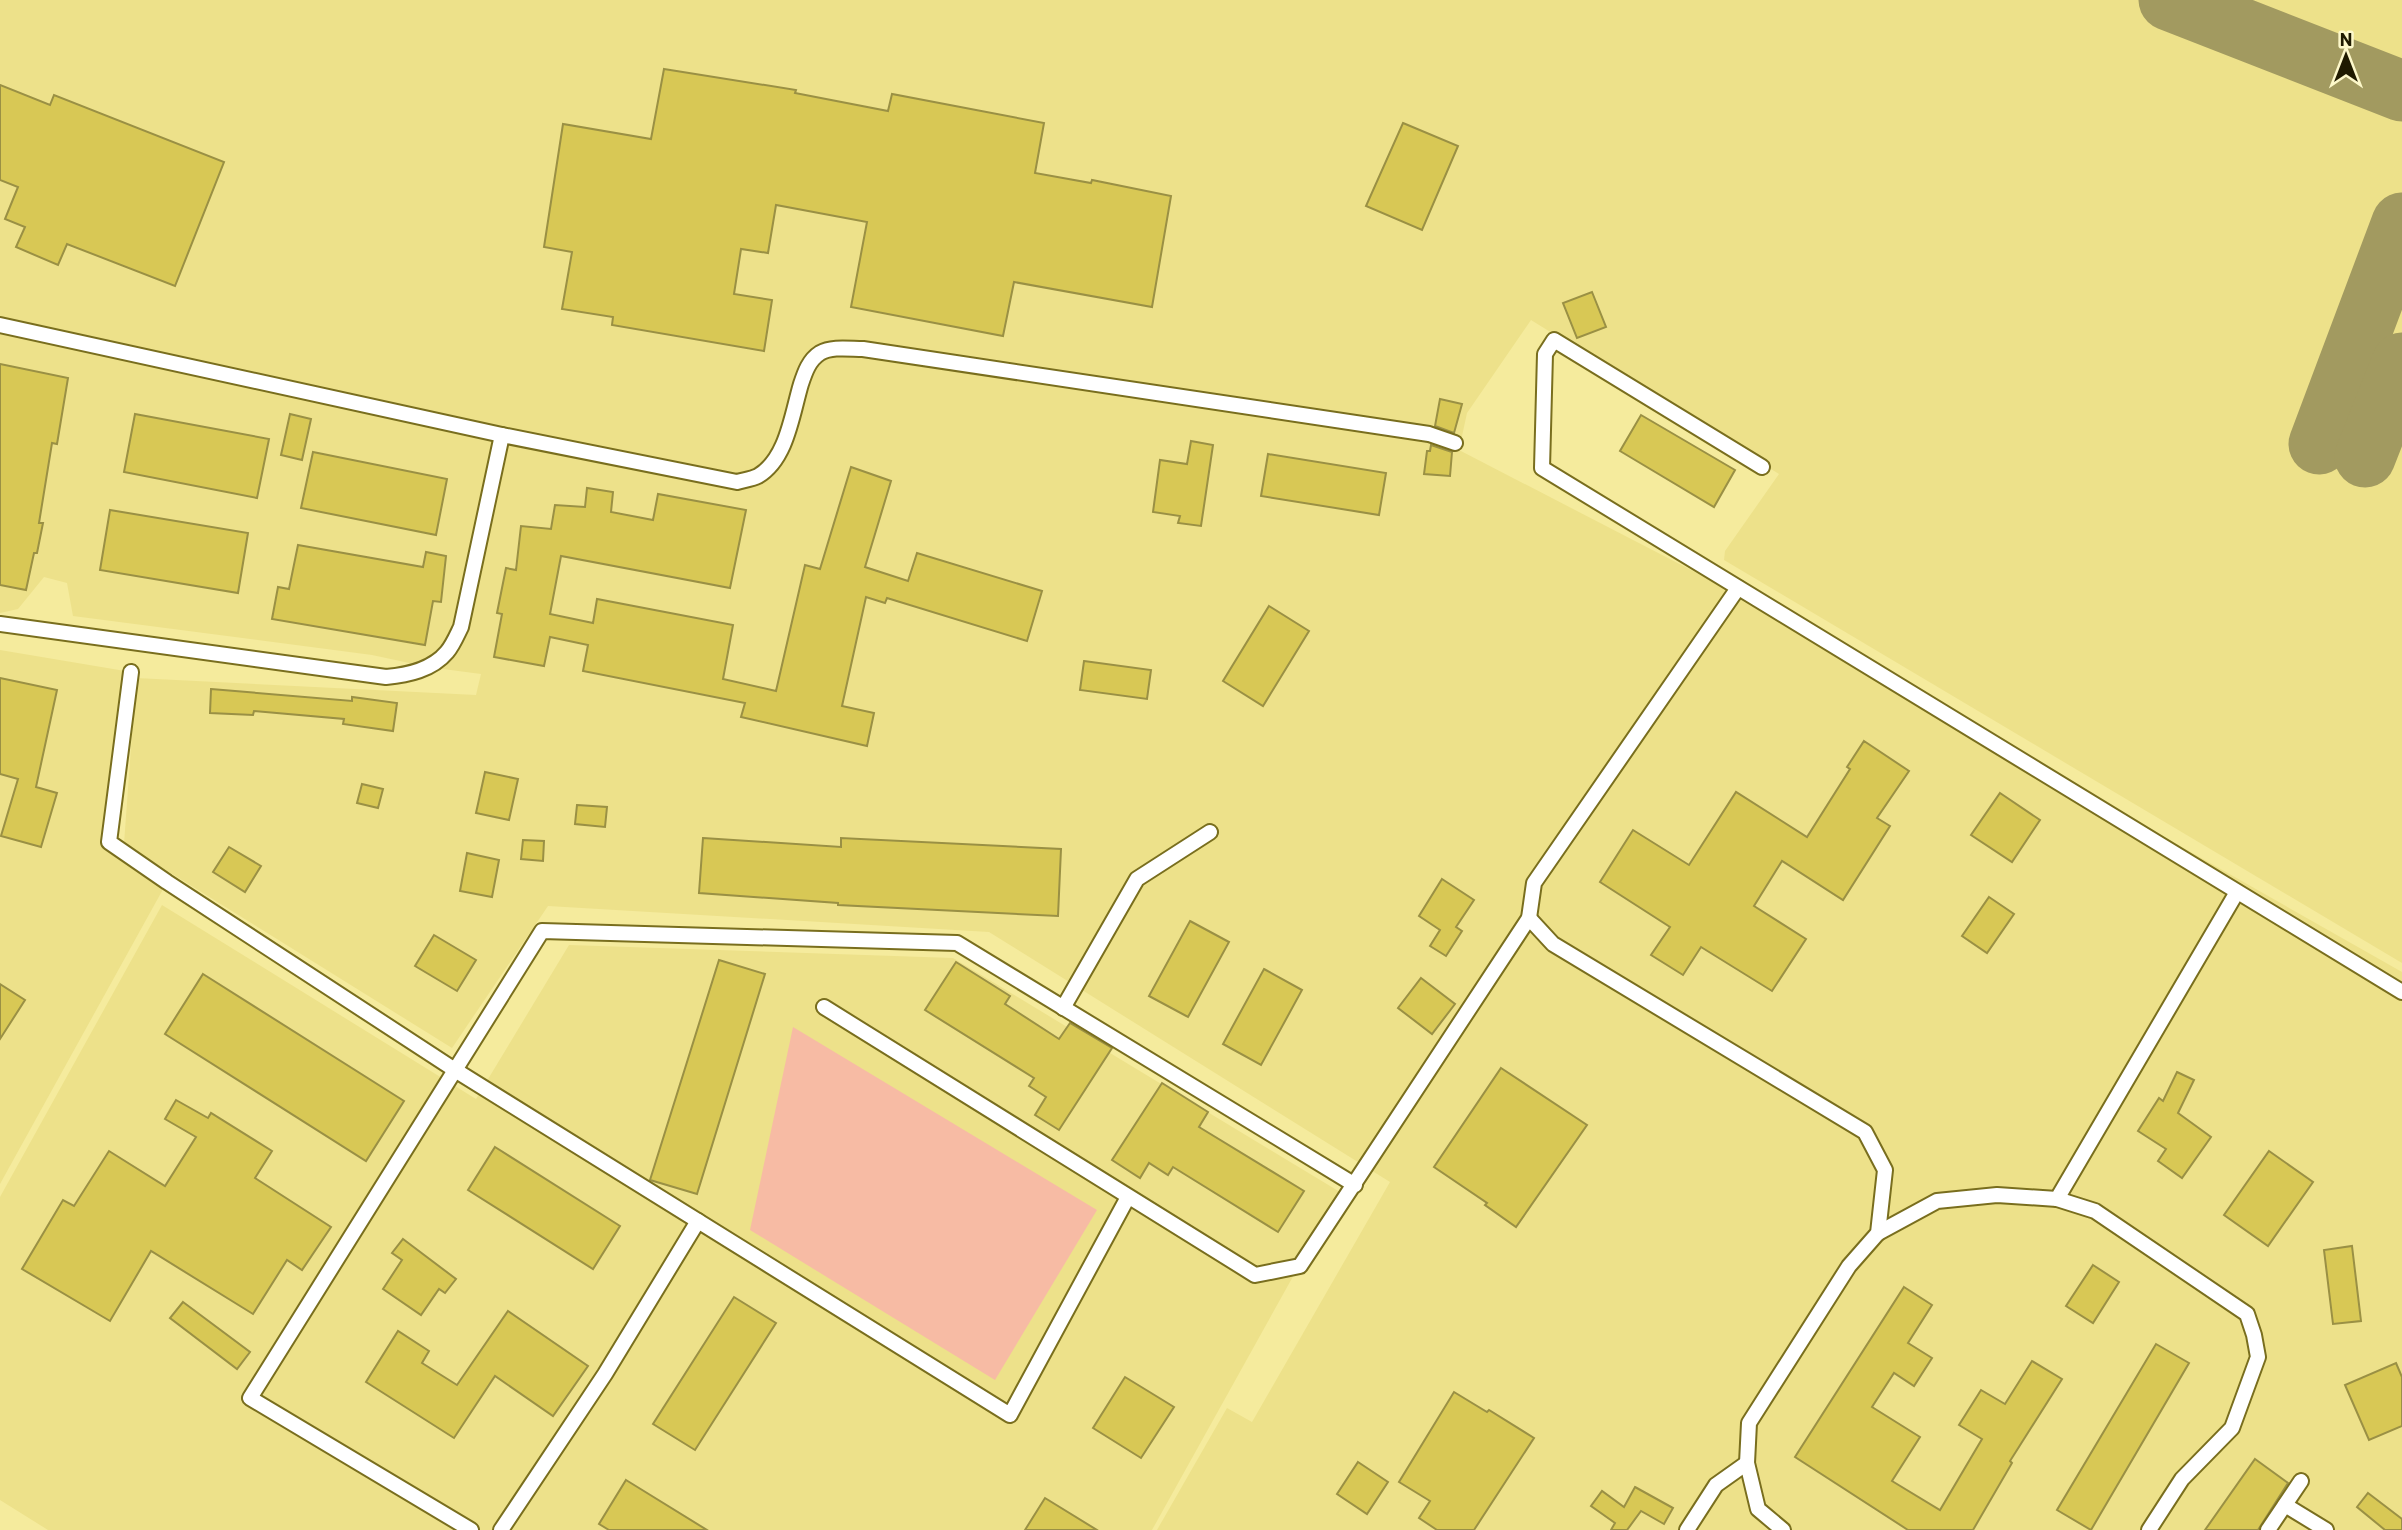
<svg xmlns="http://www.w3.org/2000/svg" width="2402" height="1530" font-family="Barlow,sans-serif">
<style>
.built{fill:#ede18a}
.green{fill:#f7bba4}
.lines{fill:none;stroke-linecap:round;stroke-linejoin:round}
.taxiway{stroke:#a29a60;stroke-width:61}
.building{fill:#d8c855;stroke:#9a9044;stroke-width:2}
.lane-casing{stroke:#796e1e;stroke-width:18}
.lane{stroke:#fff;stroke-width:14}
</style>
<rect width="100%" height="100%" fill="#f5eb9d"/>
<g class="built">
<path d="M 0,0 L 2402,0 L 2402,963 L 1724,560 L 1725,551 L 1779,474 L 1531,320 L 1467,413 L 1459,450 L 1724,587 L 2402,972 L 2402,1530 L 1157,1530 L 1227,1408 L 1252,1422 L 1390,1182 L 989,932 L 548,906 L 452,1048 L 124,844 L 136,678 L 476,695 L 481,674 L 428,667 L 372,655 L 73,616 L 67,583 L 44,577 L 18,609 L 0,613 Z"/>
<path d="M 0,650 L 131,672 L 109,842 L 167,882 L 0,1184 Z"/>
<path d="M 162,905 L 476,1099 L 569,945 L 953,958 L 1340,1192 L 1152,1530 L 48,1530 L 0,1500 L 0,1197 Z"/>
</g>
<path class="green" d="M 793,1027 L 1097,1210 L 995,1380 L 750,1230 Z"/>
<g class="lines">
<g class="taxiway">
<path d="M 2169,0 L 2402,91"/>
<path d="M 2319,444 L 2402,223"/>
<path d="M 2365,457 L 2402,363"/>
</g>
</g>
<g class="building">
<path d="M 664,69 L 796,90 L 795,93 L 888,111 L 892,94 L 1044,123 L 1035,173 L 1091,183 L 1092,180 L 1171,196 L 1152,307 L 1014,282 L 1003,336 L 851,307 L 867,222 L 776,205 L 768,253 L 741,249 L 734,294 L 772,300 L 764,351 L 612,325 L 613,317 L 562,309 L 572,252 L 544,247 L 563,124 L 651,139 Z"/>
<path d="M 0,85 L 50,105 L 54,95 L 224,162 L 175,286 L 67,244 L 58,265 L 16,247 L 25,227 L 5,219 L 18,187 L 0,180 Z"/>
<path d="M 1403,123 L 1458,146 L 1422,230 L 1366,206 Z"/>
<path d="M 1592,292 L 1606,327 L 1577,338 L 1563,303 Z"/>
<path d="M 0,364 L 68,378 L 57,444 L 52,443 L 39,523 L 43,523 L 37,553 L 34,553 L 26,590 L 0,585 Z"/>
<path d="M 1440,399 L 1462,404 L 1454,433 L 1435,426 Z"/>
<path d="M 135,414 L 269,439 L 257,498 L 124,472 Z"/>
<path d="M 290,414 L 311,419 L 302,460 L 281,455 Z"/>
<path d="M 1641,415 L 1735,470 L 1714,507 L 1620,451 Z"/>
<path d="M 1191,441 L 1213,445 L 1201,526 L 1178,523 L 1180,516 L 1153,512 L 1160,460 L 1187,464 Z"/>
<path d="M 1431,445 L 1452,452 L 1450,476 L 1424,474 L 1427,451 L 1430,451 Z"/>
<path d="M 313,452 L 447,479 L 436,535 L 301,508 Z"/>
<path d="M 1268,454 L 1386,473 L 1379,515 L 1261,496 Z"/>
<path d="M 851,467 L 891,481 L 865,567 L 908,581 L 917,553 L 1042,591 L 1027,641 L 887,598 L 885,603 L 866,597 L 842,706 L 874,713 L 867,746 L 741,717 L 745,703 L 583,671 L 588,645 L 550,637 L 544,666 L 494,657 L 502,614 L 497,613 L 506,568 L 516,570 L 521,526 L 551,529 L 555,505 L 585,507 L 587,488 L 613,492 L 611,512 L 653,520 L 658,494 L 746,510 L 730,588 L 561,556 L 550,614 L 593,623 L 597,599 L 733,625 L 723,679 L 776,691 L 805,565 L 820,569 Z"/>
<path d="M 110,510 L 248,533 L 238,593 L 100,570 Z"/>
<path d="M 298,545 L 423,567 L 426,552 L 446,556 L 441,602 L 433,601 L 425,645 L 272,619 L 278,587 L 289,589 Z"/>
<path d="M 1269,606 L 1309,631 L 1263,706 L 1223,681 Z"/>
<path d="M 1084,661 L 1151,670 L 1147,699 L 1080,690 Z"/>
<path d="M 0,678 L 57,690 L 36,787 L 57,793 L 41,847 L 1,836 L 18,779 L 0,774 Z"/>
<path d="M 211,689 L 352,701 L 352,697 L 397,703 L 393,731 L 343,724 L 344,719 L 254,711 L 253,715 L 210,713 Z"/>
<path d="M 1864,741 L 1909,771 L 1877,818 L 1890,826 L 1843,900 L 1782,861 L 1754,906 L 1806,939 L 1772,991 L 1701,947 L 1683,975 L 1651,955 L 1670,927 L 1600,882 L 1633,830 L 1689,865 L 1736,792 L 1807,837 L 1850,769 L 1847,767 Z"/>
<path d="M 485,772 L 518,779 L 509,820 L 476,813 Z"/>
<path d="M 362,784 L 383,789 L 378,808 L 357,803 Z"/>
<path d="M 2000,793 L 2040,820 L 2012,862 L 1971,835 Z"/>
<path d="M 577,805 L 607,807 L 605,827 L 575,824 Z"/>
<path d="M 703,838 L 841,847 L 841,838 L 1061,849 L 1058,916 L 838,905 L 838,903 L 699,893 Z"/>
<path d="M 523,840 L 544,841 L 543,861 L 521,859 Z"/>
<path d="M 229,847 L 261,866 L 245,892 L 213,872 Z"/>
<path d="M 467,853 L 499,860 L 492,897 L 460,891 Z"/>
<path d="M 1442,879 L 1474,900 L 1456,927 L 1462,931 L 1446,956 L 1430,946 L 1440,930 L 1419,916 Z"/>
<path d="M 1989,897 L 2014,914 L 1987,953 L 1962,936 Z"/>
<path d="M 1190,921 L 1229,942 L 1188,1017 L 1149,996 Z"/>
<path d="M 434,935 L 476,960 L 457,991 L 415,966 Z"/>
<path d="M 719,960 L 765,974 L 697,1194 L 650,1180 Z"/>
<path d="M 956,962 L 1010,996 L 1005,1004 L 1059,1039 L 1070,1023 L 1112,1048 L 1059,1130 L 1035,1115 L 1046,1097 L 1029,1086 L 1034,1078 L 925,1010 Z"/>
<path d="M 1264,969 L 1302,990 L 1261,1065 L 1223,1044 Z"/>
<path d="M 203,974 L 404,1101 L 366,1161 L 165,1034 Z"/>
<path d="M 1421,978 L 1455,1004 L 1432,1034 L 1398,1008 Z"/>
<path d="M 0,984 L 25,1000 L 0,1039 Z"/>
<path d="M 1501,1068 L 1587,1125 L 1516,1227 L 1485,1205 L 1487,1203 L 1434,1167 Z"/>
<path d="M 2177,1072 L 2194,1080 L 2178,1113 L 2211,1137 L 2182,1178 L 2158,1161 L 2166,1149 L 2138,1131 L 2159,1098 L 2163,1101 Z"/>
<path d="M 1162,1083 L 1208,1112 L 1199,1127 L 1304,1191 L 1278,1232 L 1173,1167 L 1168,1175 L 1149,1163 L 1140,1178 L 1112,1160 Z"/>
<path d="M 176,1100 L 208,1118 L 211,1113 L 272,1151 L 255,1178 L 331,1227 L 302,1270 L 287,1260 L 253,1314 L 151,1251 L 110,1321 L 22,1269 L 63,1200 L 74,1206 L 109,1151 L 165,1186 L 196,1137 L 165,1119 Z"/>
<path d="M 495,1147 L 620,1226 L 593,1269 L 468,1190 Z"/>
<path d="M 2269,1151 L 2313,1182 L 2268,1246 L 2224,1215 Z"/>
<path d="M 403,1239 L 456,1279 L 445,1293 L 439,1289 L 421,1315 L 383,1289 L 402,1260 L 392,1253 Z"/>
<path d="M 2352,1246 L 2361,1321 L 2333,1324 L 2324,1250 Z"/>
<path d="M 2093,1265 L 2119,1282 L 2093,1323 L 2066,1306 Z"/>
<path d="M 1904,1287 L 1932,1305 L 1908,1343 L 1932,1358 L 1914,1386 L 1894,1373 L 1872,1407 L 1920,1437 L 1892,1481 L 1940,1510 L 1982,1439 L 1959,1425 L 1981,1390 L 2005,1404 L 2032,1361 L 2062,1379 L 2010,1461 L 2012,1463 L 1973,1530 L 1908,1530 L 1795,1457 Z"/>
<path d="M 734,1297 L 776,1323 L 695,1450 L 653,1424 Z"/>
<path d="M 183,1302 L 250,1352 L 237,1369 L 170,1318 Z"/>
<path d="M 508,1311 L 588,1366 L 553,1416 L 495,1376 L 454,1438 L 366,1382 L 398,1331 L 429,1351 L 422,1363 L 457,1385 Z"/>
<path d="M 2156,1344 L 2189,1363 L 2091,1530 L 2057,1510 Z"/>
<path d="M 2396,1363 L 2402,1377 L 2402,1426 L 2369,1440 L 2345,1385 Z"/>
<path d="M 1125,1377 L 1174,1407 L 1141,1458 L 1093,1428 Z"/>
<path d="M 1454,1392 L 1487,1412 L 1489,1410 L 1534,1438 L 1474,1530 L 1437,1530 L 1419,1518 L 1430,1501 L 1399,1482 Z"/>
<path d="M 2255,1459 L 2288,1483 L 2258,1530 L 2205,1530 Z"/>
<path d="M 1358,1462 L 1388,1482 L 1367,1514 L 1337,1494 Z"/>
<path d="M 626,1480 L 707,1530 L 609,1530 L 599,1524 Z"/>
<path d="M 1635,1487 L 1673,1508 L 1664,1524 L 1641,1511 L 1627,1530 L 1611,1530 L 1615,1523 L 1591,1506 L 1602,1491 L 1624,1507 Z"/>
<path d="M 2368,1493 L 2402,1519 L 2402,1530 L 2385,1530 L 2357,1507 Z"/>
<path d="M 1045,1498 L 1097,1530 L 1025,1530 Z"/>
</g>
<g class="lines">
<g class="lane-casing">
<g id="lane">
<path d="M 0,325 L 502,435 L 737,482 C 744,480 752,479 758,476 C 787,459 792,414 801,384 C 805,372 809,360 820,353 C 832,346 850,349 863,349 L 1429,434 L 1455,443"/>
<path d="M 1762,467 L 1554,340 L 1545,354 L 1542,468 L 2402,992"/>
<path d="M 0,624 L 386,677 C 408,675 432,670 447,652 C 453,645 457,635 461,627 L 502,435"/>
<path d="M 131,672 L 109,842 L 167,882 L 455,1070 L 1010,1415 L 1128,1197"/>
<path d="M 1529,918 L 1553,944 L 1865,1132 L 1885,1170 L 1878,1233 L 1849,1266 L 1749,1423 L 1747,1463 L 1758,1509 L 1783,1530"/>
<path d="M 824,1007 L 1255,1275 L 1300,1266 L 1529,918 L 1534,883 L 1738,588"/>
<path d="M 1063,1008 L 1137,879 L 1210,832"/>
<path d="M 2057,1199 L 2095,1211 L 2247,1314 L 2254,1335 L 2258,1357 L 2232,1428 L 2182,1479 L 2149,1530"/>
<path d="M 1878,1233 L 1937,1201 L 1997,1195 L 2057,1199 L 2237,892"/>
<path d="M 2285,1505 L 2326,1530"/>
<path d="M 471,1530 L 250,1398 L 542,931 L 957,943 L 1355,1185"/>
<path d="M 501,1530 L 605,1374 L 698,1221"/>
<path d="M 1687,1530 L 1716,1485 L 1747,1463"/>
<path d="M 2268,1530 L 2301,1481"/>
</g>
</g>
<use href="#lane" class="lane"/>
</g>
<g transform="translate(2346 56)" stroke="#fdf8ca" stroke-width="5" paint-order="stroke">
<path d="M0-5L12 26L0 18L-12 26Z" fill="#1f1a00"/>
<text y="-10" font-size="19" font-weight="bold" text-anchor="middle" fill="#1f1a00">N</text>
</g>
</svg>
